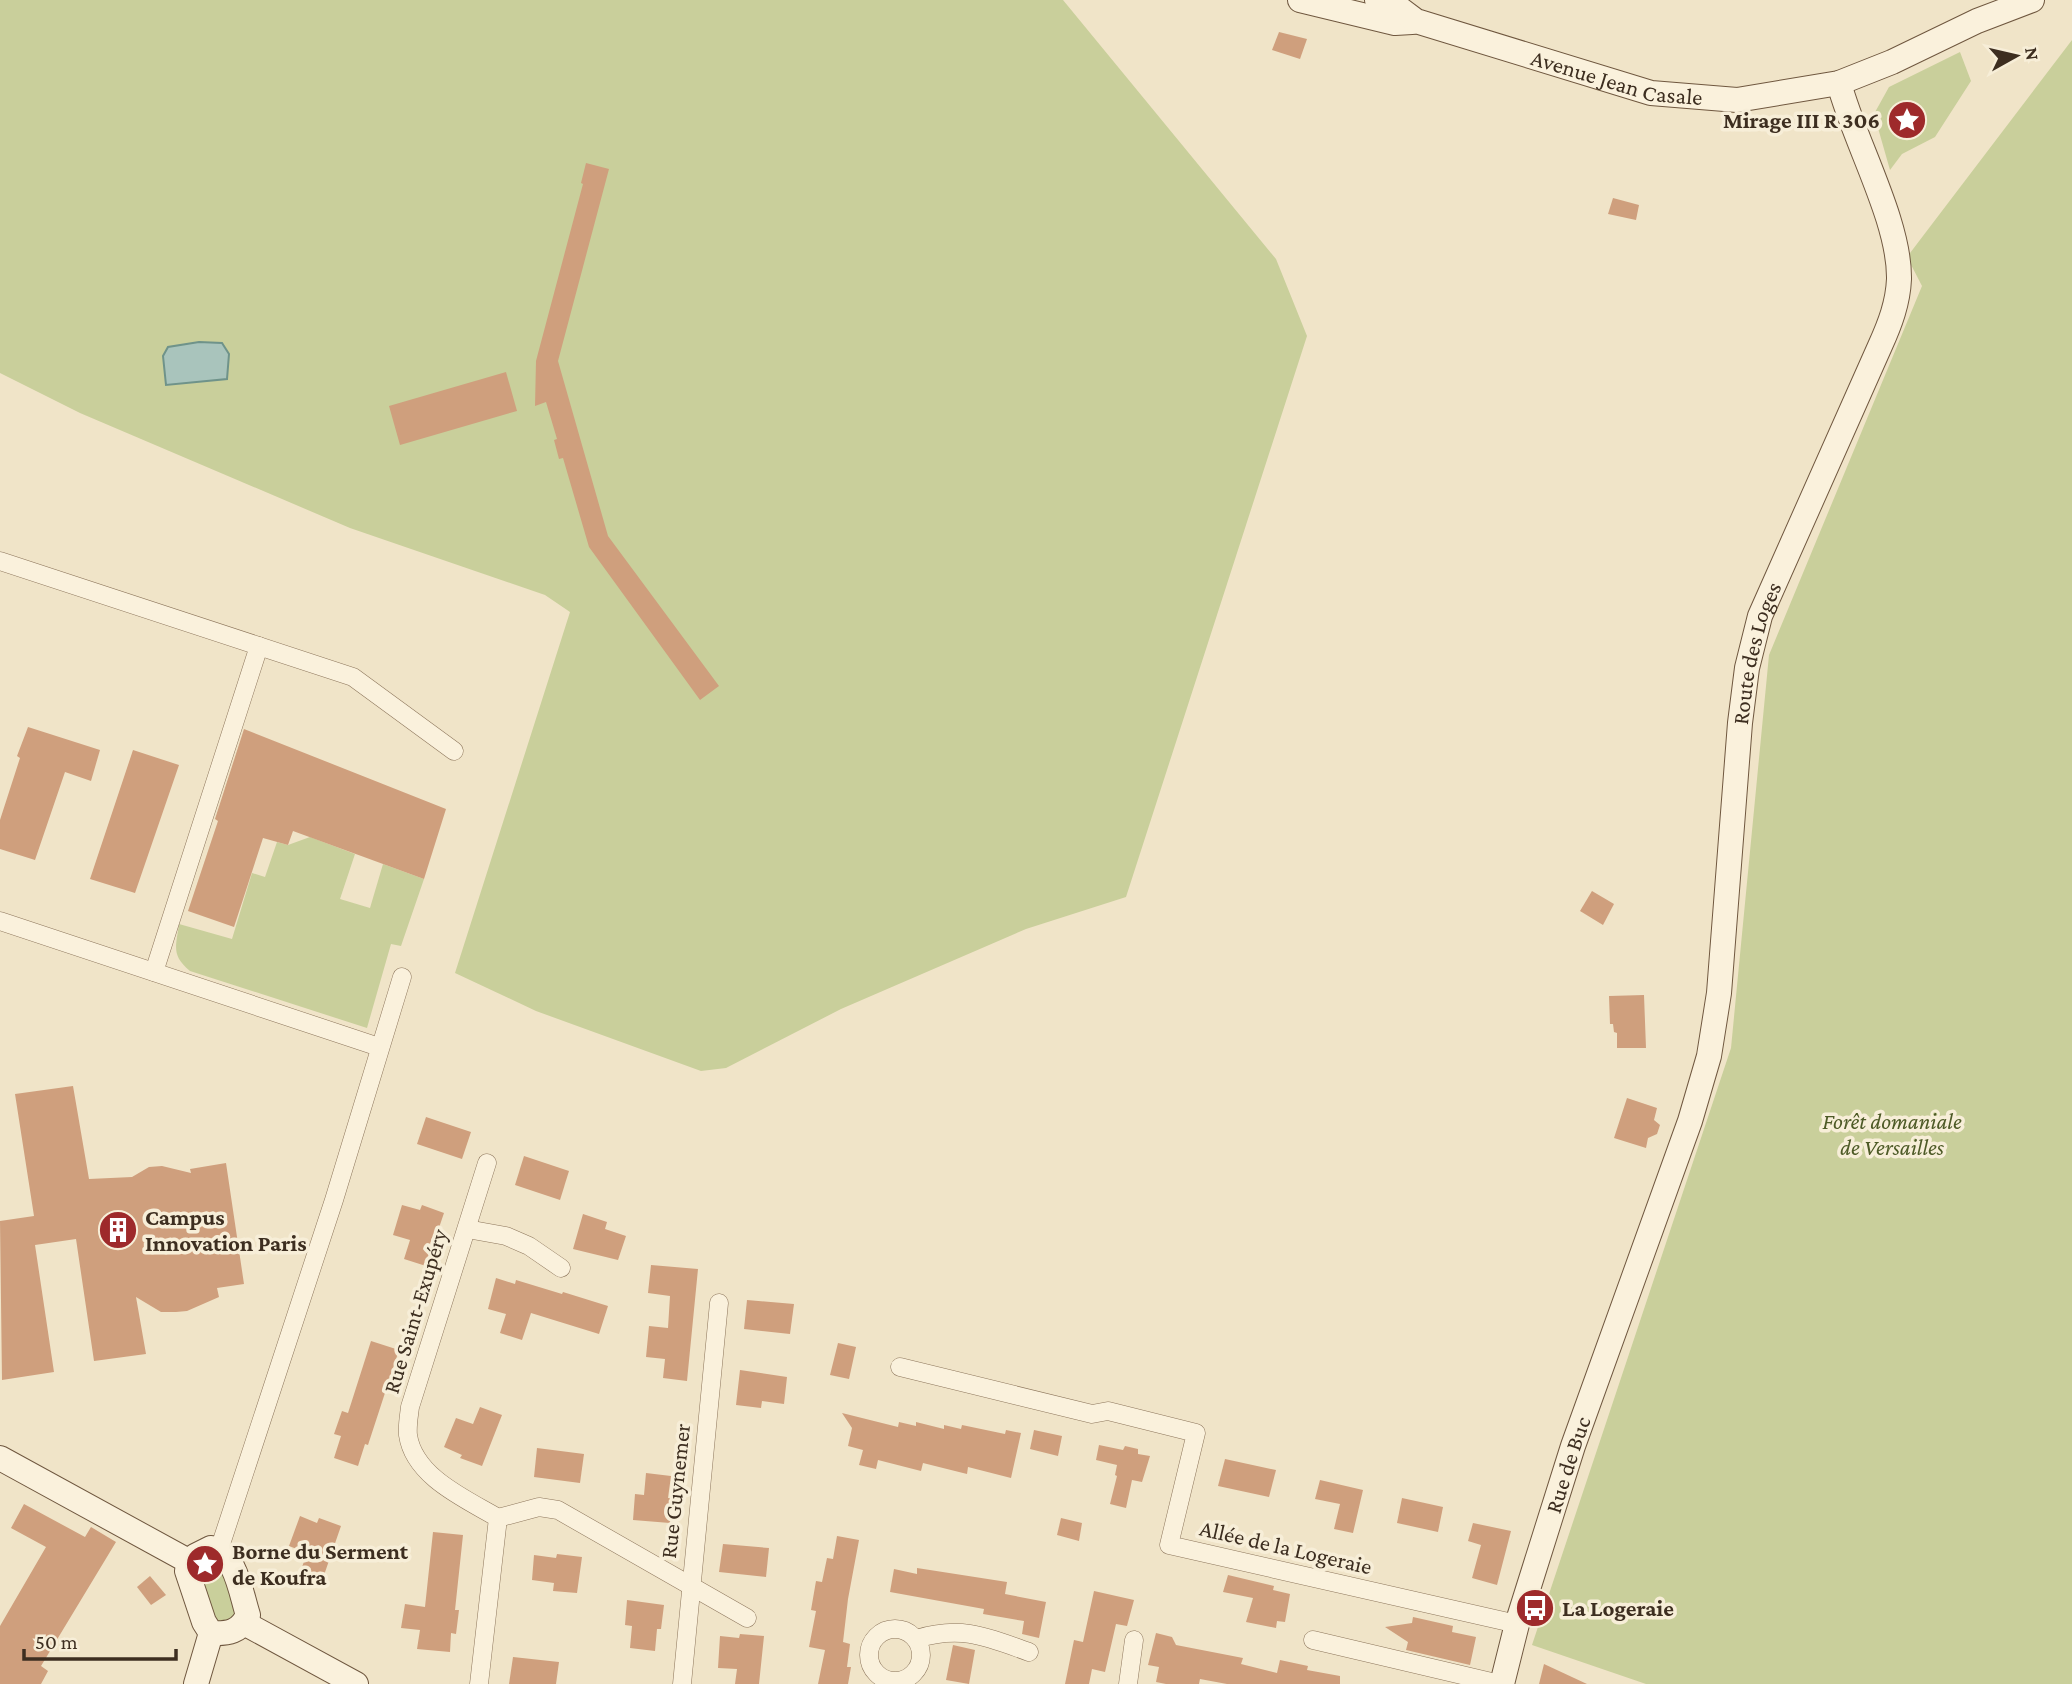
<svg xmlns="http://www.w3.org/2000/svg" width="2072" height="1684" font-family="'Crimson Pro',serif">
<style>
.green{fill:#c9cf9b}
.water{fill:#a9c4bc;stroke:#6f938a;stroke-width:2}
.building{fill:#cf9f7d}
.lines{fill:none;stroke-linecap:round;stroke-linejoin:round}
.street-casing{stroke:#8d765c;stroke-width:19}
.secondary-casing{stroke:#6f573f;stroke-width:26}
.street{stroke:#faf1dc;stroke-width:18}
.secondary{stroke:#faf1dc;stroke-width:24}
.labels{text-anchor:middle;stroke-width:7;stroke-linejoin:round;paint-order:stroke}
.street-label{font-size:23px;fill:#3d2e20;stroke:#f7eed8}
.poi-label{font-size:23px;font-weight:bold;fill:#3d2e20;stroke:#f7eed8;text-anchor:start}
.park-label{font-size:23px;font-style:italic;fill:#4d5a26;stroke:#f7eed8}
</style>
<rect width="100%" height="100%" fill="#f0e4c8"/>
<g class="green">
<path d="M 0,0 L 1063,0 L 1276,259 L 1307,336 L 1126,897 L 1026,929 L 841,1009 L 726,1068 L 701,1071 L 536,1011 L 455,973 L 570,612 L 545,595 L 350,528 L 80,413 L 0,373 Z"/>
<path d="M 2072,40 L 2072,1684 L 1646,1684 L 1532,1645 L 1731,1048 L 1769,655 L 1922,286 L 1907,257 Z"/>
<path d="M 1960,52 L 1971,81 L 1935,137 L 1902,154 L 1890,170 L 1874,114 L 1889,87 Z"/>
<path d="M 310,837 L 355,854 L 340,899 L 370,908 L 383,864 L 424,879 L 401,946 L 391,944 L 367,1028 L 190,971 C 171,955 176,947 179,924 L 232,939 L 252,873 L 265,877 L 277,842 L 288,845 Z"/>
<path d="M 207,1559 L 220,1562 L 237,1608 L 233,1621 L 215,1622 L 197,1569 Z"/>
</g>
<path class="water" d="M 199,342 L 222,343 L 229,354 L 227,379 L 166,385 L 163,356 L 168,347 Z"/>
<g class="building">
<path d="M 1279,32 L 1307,39 L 1300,59 L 1272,50 Z"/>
<path d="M 586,163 L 609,169 L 558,361 L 608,536 L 719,686 L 700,700 L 589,547 L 563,458 L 559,459 L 554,440 L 557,439 L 546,402 L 535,406 L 536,361 L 583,184 L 581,183 Z"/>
<path d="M 1613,198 L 1639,205 L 1636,220 L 1608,214 Z"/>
<path d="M 506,372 L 517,411 L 400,445 L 389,406 Z"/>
<path d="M 28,727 L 100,750 L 91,781 L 65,772 L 35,860 L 0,849 L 0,820 L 20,758 L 17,756 Z"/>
<path d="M 244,729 L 446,809 L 424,879 L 293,831 L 288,845 L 263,838 L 234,927 L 188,911 L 218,821 L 215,819 Z"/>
<path d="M 133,750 L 179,765 L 135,893 L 90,879 Z"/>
<path d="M 1592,891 L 1614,904 L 1603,925 L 1580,911 Z"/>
<path d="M 1644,995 L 1646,1048 L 1617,1048 L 1617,1033 L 1614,1032 L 1613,1024 L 1610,1024 L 1609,996 Z"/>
<path d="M 73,1086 L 89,1179 L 132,1177 L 149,1167 L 162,1166 L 191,1173 L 190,1169 L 226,1163 L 244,1284 L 217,1288 L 219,1297 L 187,1311 L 176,1312 L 161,1312 L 136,1297 L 146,1354 L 94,1361 L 76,1239 L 35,1245 L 54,1372 L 2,1380 L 0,1221 L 34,1216 L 15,1094 Z"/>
<path d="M 1627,1098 L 1657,1108 L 1654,1120 L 1660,1125 L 1657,1134 L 1648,1138 L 1646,1148 L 1614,1138 Z"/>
<path d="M 426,1117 L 471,1132 L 462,1159 L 417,1144 Z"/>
<path d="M 524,1156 L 569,1171 L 560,1200 L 515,1185 Z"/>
<path d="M 402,1205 L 420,1210 L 422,1205 L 444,1213 L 426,1266 L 404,1259 L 410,1240 L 393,1235 Z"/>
<path d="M 583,1214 L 607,1222 L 605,1229 L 626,1236 L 618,1260 L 573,1249 Z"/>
<path d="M 651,1265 L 698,1269 L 687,1381 L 663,1378 L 665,1359 L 646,1357 L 649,1326 L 668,1328 L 670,1296 L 648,1293 Z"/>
<path d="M 496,1278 L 515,1284 L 516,1280 L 562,1294 L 563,1292 L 608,1306 L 599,1334 L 531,1313 L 522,1340 L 500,1333 L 506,1314 L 488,1309 Z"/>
<path d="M 747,1300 L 794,1304 L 790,1334 L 744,1329 Z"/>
<path d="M 371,1341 L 399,1350 L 368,1445 L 365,1444 L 358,1466 L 334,1458 L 341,1436 L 334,1434 L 342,1411 L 348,1413 Z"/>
<path d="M 838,1343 L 856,1347 L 849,1379 L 830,1375 Z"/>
<path d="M 740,1370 L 787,1377 L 784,1404 L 762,1401 L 761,1408 L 736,1405 Z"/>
<path d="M 480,1407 L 502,1415 L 482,1466 L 460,1458 L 462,1455 L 444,1447 L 456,1418 L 473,1424 Z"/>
<path d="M 842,1413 L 898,1427 L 899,1422 L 916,1426 L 916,1422 L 944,1429 L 944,1425 L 961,1429 L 962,1425 L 1005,1434 L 1006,1430 L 1021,1433 L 1011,1478 L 968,1467 L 967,1474 L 923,1463 L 921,1471 L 878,1460 L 876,1469 L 859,1465 L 863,1450 L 848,1446 L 852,1428 Z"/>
<path d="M 1034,1430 L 1062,1436 L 1058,1456 L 1030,1449 Z"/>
<path d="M 1099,1445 L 1123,1450 L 1125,1446 L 1138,1449 L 1138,1454 L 1150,1456 L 1142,1482 L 1132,1480 L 1126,1508 L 1110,1504 L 1117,1476 L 1115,1475 L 1117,1465 L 1096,1460 Z"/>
<path d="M 537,1448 L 584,1454 L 580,1483 L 534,1477 Z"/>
<path d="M 1225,1459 L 1276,1470 L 1269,1497 L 1218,1486 Z"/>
<path d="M 646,1473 L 671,1476 L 668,1498 L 672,1498 L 670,1523 L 633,1520 L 635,1494 L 644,1495 Z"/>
<path d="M 1320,1480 L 1363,1490 L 1353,1533 L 1334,1529 L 1340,1504 L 1315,1499 Z"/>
<path d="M 1402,1498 L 1443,1507 L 1438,1532 L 1397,1523 Z"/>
<path d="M 24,1504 L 85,1537 L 91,1527 L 116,1542 L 41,1666 L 48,1671 L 41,1684 L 0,1684 L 0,1626 L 46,1547 L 11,1528 Z"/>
<path d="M 300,1516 L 317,1523 L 319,1518 L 341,1526 L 323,1578 L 301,1570 L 307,1553 L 289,1546 Z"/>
<path d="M 1061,1518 L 1082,1523 L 1079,1541 L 1057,1535 Z"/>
<path d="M 1473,1523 L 1511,1531 L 1497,1585 L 1472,1578 L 1481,1545 L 1468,1541 Z"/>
<path d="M 433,1532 L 463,1535 L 455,1610 L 459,1610 L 456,1634 L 451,1633 L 450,1652 L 417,1649 L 420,1630 L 401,1628 L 405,1604 L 425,1607 Z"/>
<path d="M 837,1536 L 859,1540 L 848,1599 L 843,1642 L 850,1644 L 847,1667 L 851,1667 L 848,1684 L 818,1684 L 825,1650 L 809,1647 L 816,1611 L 811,1610 L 816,1581 L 822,1582 L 827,1558 L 833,1559 Z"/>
<path d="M 723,1544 L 769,1548 L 766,1577 L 719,1572 Z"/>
<path d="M 557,1554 L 582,1557 L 577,1593 L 553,1591 L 554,1583 L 532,1580 L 534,1555 L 556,1558 Z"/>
<path d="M 917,1568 L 1007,1582 L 1005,1594 L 1046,1602 L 1039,1638 L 1022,1634 L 1024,1621 L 983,1614 L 984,1609 L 890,1592 L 894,1569 L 917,1574 Z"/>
<path d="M 1228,1575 L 1274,1586 L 1273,1590 L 1290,1594 L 1285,1622 L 1277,1621 L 1276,1628 L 1246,1622 L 1253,1598 L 1223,1592 Z"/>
<path d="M 150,1576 L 166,1595 L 151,1605 L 137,1587 Z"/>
<path d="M 1094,1591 L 1134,1600 L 1127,1626 L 1116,1624 L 1105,1672 L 1092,1669 L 1089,1684 L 1065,1684 L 1074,1640 L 1083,1642 Z"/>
<path d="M 627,1600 L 664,1605 L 661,1629 L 657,1629 L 655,1651 L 630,1648 L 632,1626 L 625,1625 Z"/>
<path d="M 1413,1617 L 1453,1626 L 1452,1632 L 1476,1637 L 1470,1665 L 1406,1650 L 1408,1642 L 1385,1627 L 1412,1623 Z"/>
<path d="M 1156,1633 L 1172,1637 L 1176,1645 L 1243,1658 L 1241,1664 L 1277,1673 L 1280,1660 L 1308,1666 L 1307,1670 L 1340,1676 L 1340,1684 L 1227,1684 L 1200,1679 L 1199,1684 L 1166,1684 L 1156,1682 L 1159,1667 L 1148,1665 Z"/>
<path d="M 740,1634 L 764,1636 L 759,1684 L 735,1684 L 737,1669 L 718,1668 L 720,1636 L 739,1638 Z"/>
<path d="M 953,1645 L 975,1650 L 969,1684 L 946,1680 Z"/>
<path d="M 513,1657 L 559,1662 L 556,1684 L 509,1684 Z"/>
<path d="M 1544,1664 L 1587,1684 L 1539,1684 Z"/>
</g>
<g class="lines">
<g class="street-casing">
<g id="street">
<path d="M 0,561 L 353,677 L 454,751"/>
<path d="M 0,921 L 379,1047"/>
<path d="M 154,972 L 259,646"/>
<path d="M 467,1229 L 506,1236 L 529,1246 L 561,1268"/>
<path d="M 900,1367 L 1092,1414 L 1108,1411 L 1196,1433 L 1169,1545 L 1517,1624"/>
<path d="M 498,1518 L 539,1507 L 558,1510 L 747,1618"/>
<path d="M 219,1550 L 334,1200 L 402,977"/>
<circle cx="895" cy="1655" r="26"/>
<path d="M 916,1639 C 962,1625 987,1637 1029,1652"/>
<path d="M 1313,1640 L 1500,1684"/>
<path d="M 479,1684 L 498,1518 C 466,1499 414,1477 408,1435 C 407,1426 409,1416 410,1407 L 487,1163"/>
<path d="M 682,1684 L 719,1303"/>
<path d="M 1128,1684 L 1134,1640"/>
</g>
</g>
<g class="secondary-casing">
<g id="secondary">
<path d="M 1300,0 L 1395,23 L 1412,22"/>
<path id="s1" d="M 1377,0 L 1400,9 L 1416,21 L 1651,93 L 1737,100 L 1839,83 L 1892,62 L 1977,21 L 2032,0"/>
<path d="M 0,1458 L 190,1562"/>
<path d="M 211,1548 C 236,1553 241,1594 248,1615 C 240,1632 228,1634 211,1633 L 204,1622 L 187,1571 L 195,1556 Z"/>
<path d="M 244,1623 L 356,1684"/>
<path d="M 196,1684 L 211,1633"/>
<path id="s2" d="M 1502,1684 L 1517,1624 L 1573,1446 L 1690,1121 L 1709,1056 L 1719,993 L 1740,723 L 1747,668 L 1760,616 L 1880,346 C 1890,324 1898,303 1899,279 C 1900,221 1854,141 1839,83"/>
</g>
</g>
<use href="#street" class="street"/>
<use href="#secondary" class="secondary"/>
</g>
<defs>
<g id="sight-disc" transform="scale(2.0125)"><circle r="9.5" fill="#9e2a2b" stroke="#f7eed8"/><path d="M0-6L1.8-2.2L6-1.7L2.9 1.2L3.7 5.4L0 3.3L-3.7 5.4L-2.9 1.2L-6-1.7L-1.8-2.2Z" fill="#fff"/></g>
<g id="building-disc" transform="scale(2.0125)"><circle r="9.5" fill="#9e2a2b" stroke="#f7eed8"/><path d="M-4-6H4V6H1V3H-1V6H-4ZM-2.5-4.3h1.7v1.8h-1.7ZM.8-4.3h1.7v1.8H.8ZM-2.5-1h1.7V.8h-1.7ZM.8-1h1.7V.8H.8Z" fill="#fff"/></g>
<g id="bus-disc" transform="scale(2.0125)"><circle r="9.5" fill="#9e2a2b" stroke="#f7eed8"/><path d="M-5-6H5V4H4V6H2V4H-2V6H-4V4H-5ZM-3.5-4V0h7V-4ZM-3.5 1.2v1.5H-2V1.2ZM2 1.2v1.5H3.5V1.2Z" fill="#fff"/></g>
</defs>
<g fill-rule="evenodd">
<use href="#sight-disc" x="1907" y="120"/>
<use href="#building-disc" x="118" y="1230"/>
<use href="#sight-disc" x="205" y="1564"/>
<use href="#bus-disc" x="1535" y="1608"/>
</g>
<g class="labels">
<g class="street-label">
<text dy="8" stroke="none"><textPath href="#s1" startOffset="254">Avenue Jean Casale</textPath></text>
<text dy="8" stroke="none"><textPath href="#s2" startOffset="1068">Route des Loges</textPath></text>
<text transform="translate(415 1311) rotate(-73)" y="8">Rue Saint-Exupéry</text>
<text dy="8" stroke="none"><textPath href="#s2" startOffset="229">Rue de Buc</textPath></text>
<text transform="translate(675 1491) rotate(-84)" y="8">Rue Guynemer</text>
<text transform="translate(1286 1547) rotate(13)" y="8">Allée de la Logeraie</text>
</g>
<g class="poi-label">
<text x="1880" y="128" text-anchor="end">Mirage III R 306</text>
<text x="145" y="1225">Campus<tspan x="145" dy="26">Innovation Paris</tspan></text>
<text x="232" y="1559">Borne du Serment<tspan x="232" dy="26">de Koufra</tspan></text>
<text x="1562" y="1616">La Logeraie</text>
</g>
<g class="park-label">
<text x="1892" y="1129">Forêt domaniale<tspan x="1892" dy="26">de Versailles</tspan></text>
</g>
</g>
<g transform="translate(2016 56) rotate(82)" stroke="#f7eed8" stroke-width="5" paint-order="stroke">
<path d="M0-5L12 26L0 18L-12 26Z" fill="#3d2e20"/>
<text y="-10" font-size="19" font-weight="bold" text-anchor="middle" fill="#3d2e20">N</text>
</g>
<path d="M24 1649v10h152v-10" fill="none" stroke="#3d2e20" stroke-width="3.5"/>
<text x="35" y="1649" font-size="21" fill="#3d2e20" stroke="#f7eed8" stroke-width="5" paint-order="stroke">50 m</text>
</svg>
